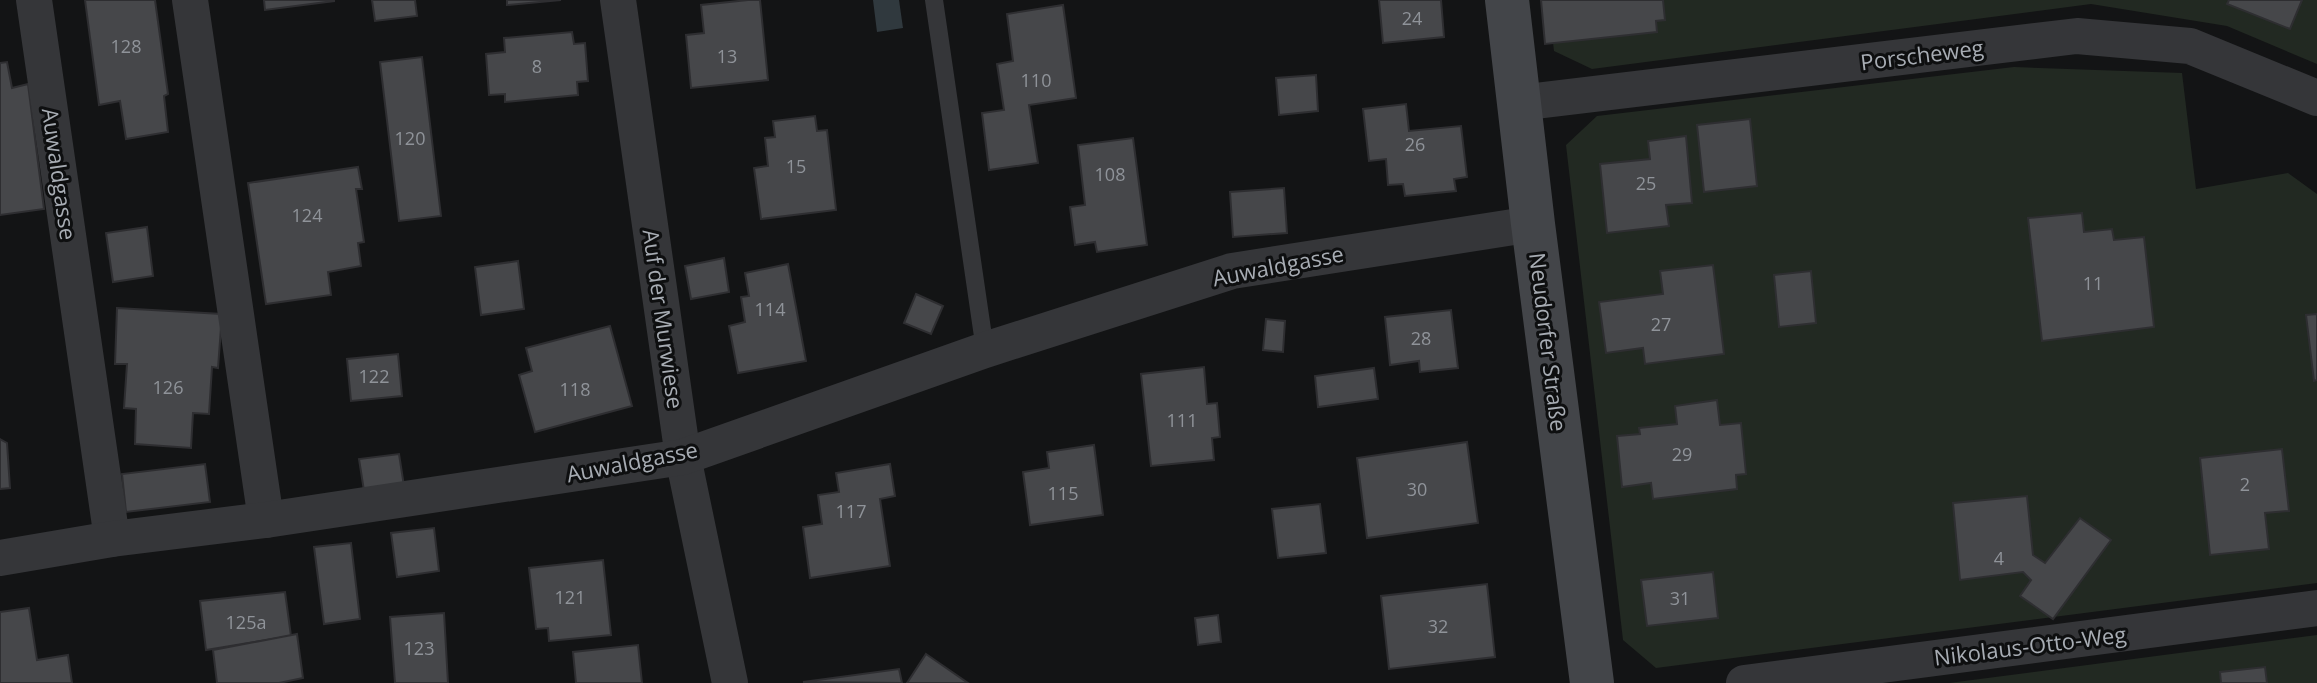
<svg xmlns="http://www.w3.org/2000/svg" width="2317" height="683" font-family="'Open Sans',sans-serif">
<style>
.green{fill:#222922}
.water{fill:#30393e}
.building{fill:#46474a;stroke:#2e2e31;stroke-width:2}
.lines{fill:none;stroke-linecap:round;stroke-linejoin:round}
.lane{stroke:#353639;stroke-width:18}
.street{stroke:#353639;stroke-width:36}
.secondary{stroke:#434549;stroke-width:44}
.labels{text-anchor:middle;stroke-width:6;stroke-linejoin:round;paint-order:stroke}
.number-label{font-size:18px;fill:#8f9399}
.street-label{font-size:22px;fill:#a7acb3;stroke:#0e0f10}
</style>
<rect width="100%" height="100%" fill="#131415"/>
<g class="green">
<path d="M 1548,0 L 2317,0 L 2317,64 L 2227,26 L 2091,4 L 1592,69 L 1554,51 Z"/>
<path d="M 2014,67 L 2182,73 L 2196,189 L 2288,173 L 2317,194 L 2317,583 L 1656,668 L 1623,640 L 1566,145 L 1597,116 Z"/>
<path d="M 2317,635 L 2317,683 L 1949,683 Z"/>
</g>
<path class="water" d="M 873,0 L 899,0 L 903,28 L 877,32 Z"/>
<g class="building">
<path d="M 85,0 L 155,0 L 168,94 L 164,96 L 168,132 L 126,139 L 120,101 L 99,105 Z"/>
<path d="M 264,0 L 334,0 L 334,1 L 265,10 Z"/>
<path d="M 372,0 L 415,0 L 417,16 L 375,21 Z"/>
<path d="M 507,0 L 561,0 L 507,5 Z"/>
<path d="M 748,0 L 760,0 L 768,80 L 691,88 L 686,35 L 704,33 L 701,5 Z"/>
<path d="M 1379,0 L 1441,0 L 1444,37 L 1383,43 Z"/>
<path d="M 1541,0 L 1663,0 L 1665,20 L 1656,21 L 1657,32 L 1545,44 Z"/>
<path d="M 2229,0 L 2302,0 L 2290,29 L 2227,4 Z"/>
<path d="M 1063,5 L 1076,98 L 1029,105 L 1038,163 L 989,170 L 982,113 L 1004,110 L 997,64 L 1013,61 L 1007,14 Z"/>
<path d="M 572,32 L 574,44 L 585,43 L 588,81 L 577,82 L 578,95 L 505,102 L 505,94 L 489,95 L 486,54 L 505,52 L 504,38 Z"/>
<path d="M 422,57 L 441,216 L 399,221 L 380,62 Z"/>
<path d="M 7,62 L 12,88 L 28,84 L 44,209 L 0,215 L 0,63 Z"/>
<path d="M 1316,75 L 1318,111 L 1279,115 L 1276,78 Z"/>
<path d="M 1406,104 L 1409,131 L 1461,126 L 1467,177 L 1454,179 L 1456,191 L 1405,196 L 1403,184 L 1388,185 L 1386,159 L 1369,161 L 1363,109 Z"/>
<path d="M 815,116 L 817,131 L 827,130 L 836,210 L 761,219 L 754,168 L 768,166 L 765,138 L 775,137 L 773,121 Z"/>
<path d="M 1750,119 L 1757,186 L 1704,192 L 1697,125 Z"/>
<path d="M 1686,136 L 1692,203 L 1666,205 L 1669,226 L 1607,233 L 1600,164 L 1650,159 L 1648,141 Z"/>
<path d="M 1133,138 L 1147,245 L 1097,252 L 1095,242 L 1075,245 L 1070,207 L 1085,205 L 1078,145 Z"/>
<path d="M 358,167 L 362,189 L 356,189 L 364,242 L 358,243 L 361,266 L 328,272 L 331,295 L 266,304 L 248,183 Z"/>
<path d="M 1284,188 L 1287,233 L 1233,237 L 1230,192 Z"/>
<path d="M 2082,213 L 2084,232 L 2112,229 L 2114,240 L 2144,237 L 2154,327 L 2042,341 L 2028,218 Z"/>
<path d="M 147,227 L 153,276 L 113,282 L 106,233 Z"/>
<path d="M 724,258 L 729,292 L 691,299 L 685,266 Z"/>
<path d="M 518,261 L 524,309 L 481,315 L 475,267 Z"/>
<path d="M 788,264 L 806,361 L 738,373 L 729,326 L 745,322 L 741,297 L 749,296 L 745,273 Z"/>
<path d="M 1713,265 L 1724,354 L 1645,364 L 1643,348 L 1606,353 L 1599,302 L 1663,294 L 1660,271 Z"/>
<path d="M 1811,271 L 1816,323 L 1779,327 L 1774,275 Z"/>
<path d="M 916,294 L 943,306 L 931,334 L 904,323 Z"/>
<path d="M 117,308 L 222,314 L 218,368 L 212,367 L 209,414 L 193,413 L 191,448 L 135,444 L 136,409 L 124,408 L 127,364 L 115,364 Z"/>
<path d="M 1451,310 L 1458,368 L 1420,372 L 1419,361 L 1390,365 L 1385,317 Z"/>
<path d="M 2317,314 L 2317,380 L 2314,381 L 2306,315 Z"/>
<path d="M 1266,319 L 1285,321 L 1283,352 L 1263,350 Z"/>
<path d="M 610,326 L 632,406 L 535,432 L 519,375 L 532,371 L 526,348 Z"/>
<path d="M 398,354 L 402,396 L 351,401 L 347,359 Z"/>
<path d="M 1204,367 L 1207,404 L 1217,403 L 1220,437 L 1212,438 L 1214,460 L 1151,466 L 1141,374 Z"/>
<path d="M 1374,368 L 1378,399 L 1318,407 L 1315,376 Z"/>
<path d="M 1717,400 L 1720,425 L 1741,423 L 1746,474 L 1736,475 L 1737,489 L 1653,499 L 1651,483 L 1622,487 L 1617,436 L 1640,434 L 1639,428 L 1677,424 L 1675,406 Z"/>
<path d="M 0,439 L 7,443 L 10,488 L 0,489 Z"/>
<path d="M 1467,442 L 1478,523 L 1367,538 L 1357,458 Z"/>
<path d="M 1094,445 L 1103,515 L 1030,525 L 1023,472 L 1049,468 L 1047,452 Z"/>
<path d="M 2282,449 L 2289,511 L 2265,513 L 2269,549 L 2210,555 L 2200,458 Z"/>
<path d="M 399,454 L 404,486 L 364,491 L 359,459 Z"/>
<path d="M 205,464 L 210,502 L 126,512 L 122,474 Z"/>
<path d="M 890,464 L 895,496 L 880,499 L 890,566 L 810,578 L 803,527 L 822,524 L 818,495 L 839,492 L 836,473 Z"/>
<path d="M 2027,496 L 2033,555 L 2045,563 L 2080,518 L 2111,540 L 2053,619 L 2020,596 L 2031,580 L 2023,572 L 1960,580 L 1953,503 Z"/>
<path d="M 1320,504 L 1326,553 L 1278,558 L 1272,509 Z"/>
<path d="M 434,528 L 439,571 L 397,577 L 391,533 Z"/>
<path d="M 351,543 L 360,619 L 324,624 L 314,547 Z"/>
<path d="M 603,560 L 611,635 L 549,641 L 548,628 L 536,629 L 529,568 Z"/>
<path d="M 1713,572 L 1718,618 L 1647,626 L 1641,580 Z"/>
<path d="M 1487,584 L 1495,657 L 1389,669 L 1381,596 Z"/>
<path d="M 285,592 L 291,636 L 206,650 L 200,601 Z"/>
<path d="M 29,608 L 37,660 L 68,655 L 72,683 L 0,683 L 0,612 Z"/>
<path d="M 444,613 L 448,683 L 395,683 L 390,617 Z"/>
<path d="M 1218,615 L 1221,642 L 1198,645 L 1195,618 Z"/>
<path d="M 297,634 L 303,678 L 279,683 L 217,683 L 213,650 Z"/>
<path d="M 638,645 L 642,683 L 576,683 L 573,652 Z"/>
<path d="M 926,654 L 968,683 L 907,683 Z"/>
<path d="M 2265,667 L 2267,683 L 2221,683 L 2220,672 Z"/>
<path d="M 899,669 L 902,683 L 803,682 Z"/>
</g>
<g class="lines">
<path class="lane" d="M 934,0 L 985,350"/>
<g class="street">
<path d="M 34,0 L 112,539"/>
<path d="M 190,0 L 266,520"/>
<path d="M 618,0 L 683,457 L 730,683"/>
<path d="M 1518,103 L 2077,36 L 2190,46 L 2317,98"/>
<path d="M 0,558 L 112,539 L 266,520 L 683,457 L 985,350 L 1232,271 L 1533,224"/>
<path d="M 1744,683 L 2317,608"/>
</g>
<path class="secondary" d="M 1507,0 L 1533,224 L 1592,683"/>
</g>
<g class="labels">
<g class="number-label">
<text x="1412" y="25">24</text>
<text x="126" y="53">128</text>
<text x="727" y="63">13</text>
<text x="537" y="73">8</text>
<text x="1036" y="87">110</text>
<text x="410" y="145">120</text>
<text x="1415" y="151">26</text>
<text x="796" y="173">15</text>
<text x="1110" y="181">108</text>
<text x="1646" y="190">25</text>
<text x="307" y="222">124</text>
<text x="2093" y="290">11</text>
<text x="770" y="316">114</text>
<text x="1661" y="331">27</text>
<text x="1421" y="345">28</text>
<text x="374" y="383">122</text>
<text x="168" y="394">126</text>
<text x="575" y="396">118</text>
<text x="1182" y="427">111</text>
<text x="1682" y="461">29</text>
<text x="2245" y="491">2</text>
<text x="1417" y="496">30</text>
<text x="1063" y="500">115</text>
<text x="851" y="518">117</text>
<text x="1999" y="565">4</text>
<text x="570" y="604">121</text>
<text x="1680" y="605">31</text>
<text x="246" y="629">125a</text>
<text x="1438" y="633">32</text>
<text x="419" y="655">123</text>
</g>
<g class="street-label">
<text transform="translate(1922 55) rotate(-7)" y="8">Porscheweg</text>
<text transform="translate(59 174) rotate(82)" y="8">Auwaldgasse</text>
<text transform="translate(1278 266) rotate(-11)" y="8">Auwaldgasse</text>
<text transform="translate(663 319) rotate(82)" y="8">Auf der Murwiese</text>
<text transform="translate(1548 342) rotate(83)" y="8">Neudorfer Straße</text>
<text transform="translate(632 462) rotate(-11)" y="8">Auwaldgasse</text>
<text transform="translate(2030 646) rotate(-7)" y="8">Nikolaus-Otto-Weg</text>
</g>
</g>
</svg>
